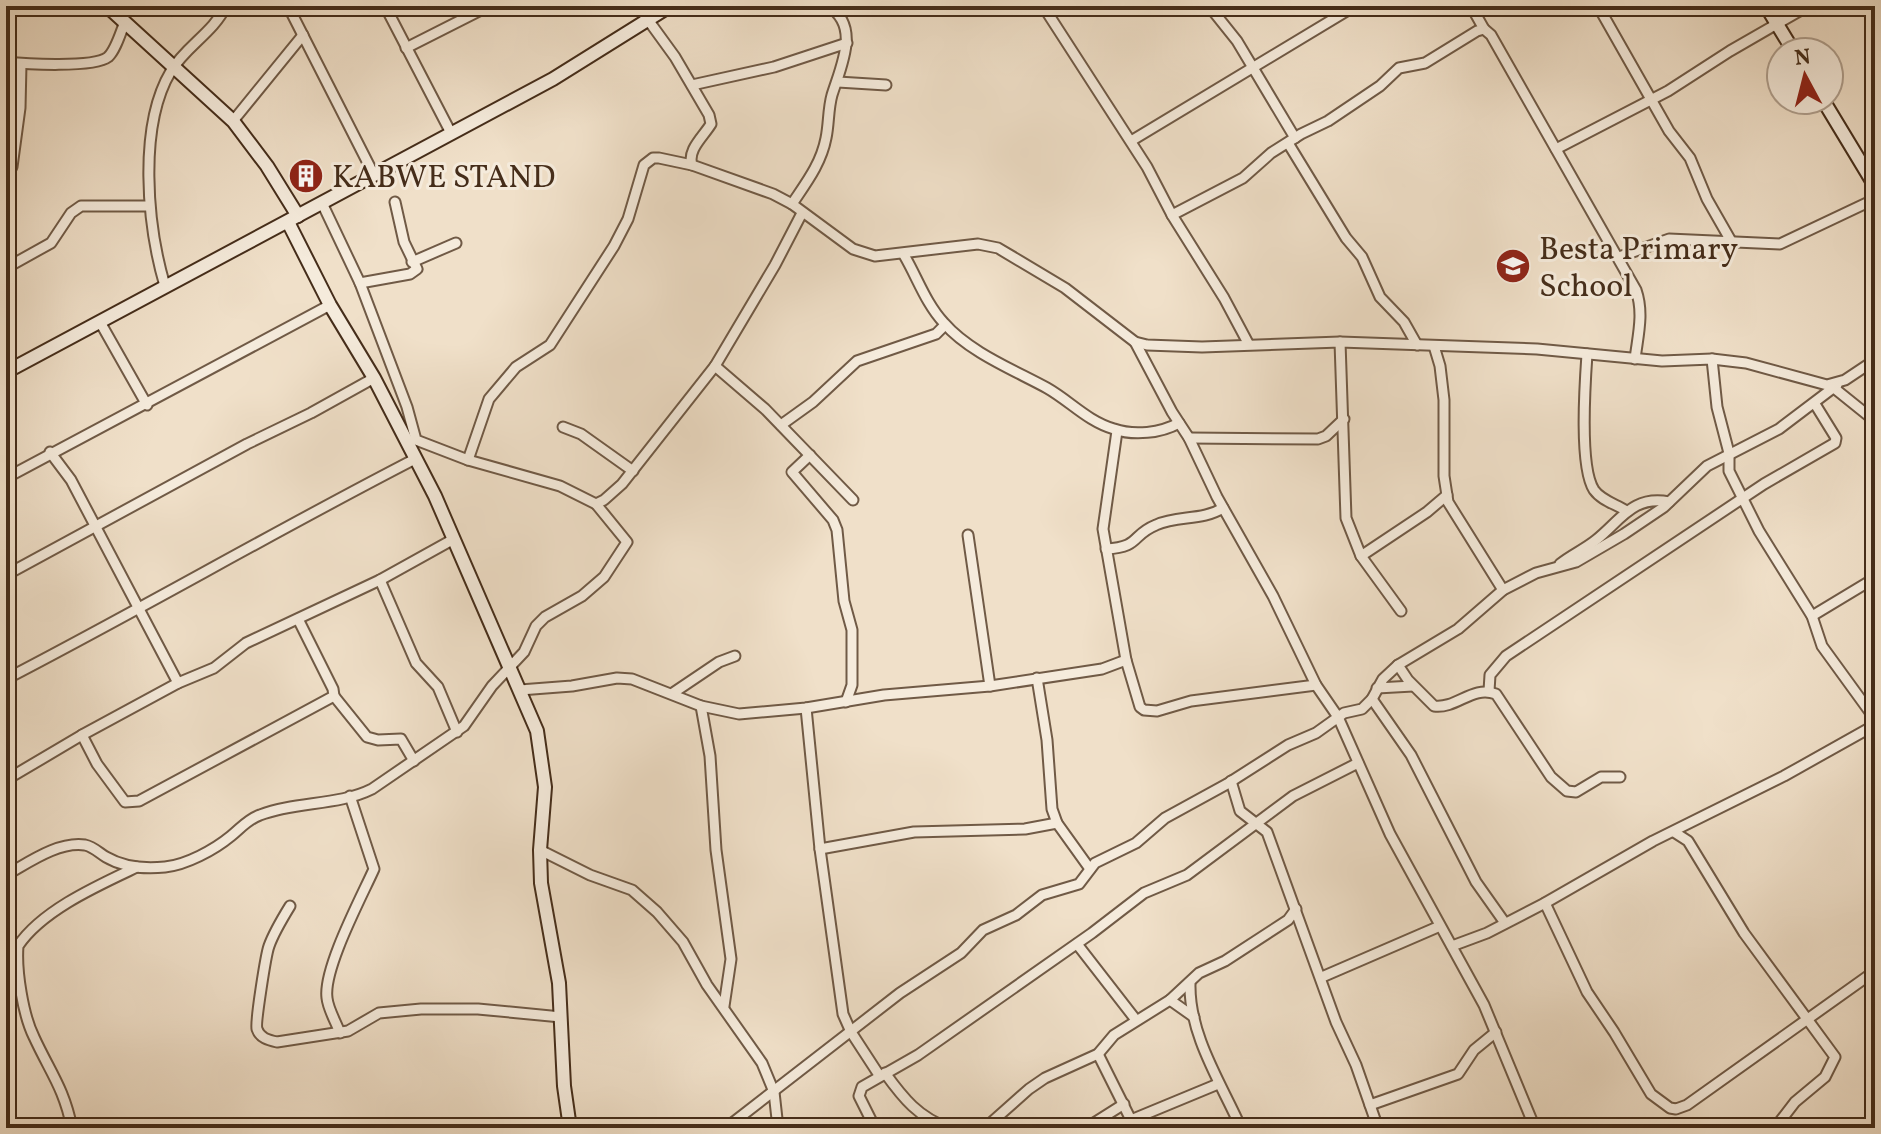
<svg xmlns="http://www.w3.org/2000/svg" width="1881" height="1134" font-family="Vollkorn,serif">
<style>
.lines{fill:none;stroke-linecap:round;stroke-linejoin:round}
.street-casing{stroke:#705a46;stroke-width:13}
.secondary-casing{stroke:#452d1a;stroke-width:16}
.street{stroke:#f5ebdc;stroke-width:9}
.secondary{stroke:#f5ebdc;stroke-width:12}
.labels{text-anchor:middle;stroke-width:6;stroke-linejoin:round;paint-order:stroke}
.poi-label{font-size:32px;fill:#452d1a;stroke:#f5ebdc;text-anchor:start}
</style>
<rect width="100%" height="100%" fill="#f0e0c9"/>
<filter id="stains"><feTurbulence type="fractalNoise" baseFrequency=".0025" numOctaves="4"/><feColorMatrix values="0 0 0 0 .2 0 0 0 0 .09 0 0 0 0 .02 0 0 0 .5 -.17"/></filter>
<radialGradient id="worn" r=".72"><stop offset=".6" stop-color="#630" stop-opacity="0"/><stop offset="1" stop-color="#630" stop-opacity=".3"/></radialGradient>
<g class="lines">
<g class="street-casing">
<g id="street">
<path d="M 288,6 L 373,173"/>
<path d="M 385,6 L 451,133"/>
<path d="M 638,6 L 675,57 L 709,115 L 711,124 C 703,137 687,150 692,165 L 773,194 L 792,204 L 853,249 L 875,256 L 978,244 L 998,248 L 1065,288 L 1135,342 L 1147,345 L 1202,347 L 1340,342 L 1537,349 L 1662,361 L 1712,359 L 1746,363 L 1827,385 L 1845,380 L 1875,360"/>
<path d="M 1043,6 L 1147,167 L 1172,215 L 1224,298 L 1248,343"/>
<path d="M 1209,6 L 1237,41 L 1295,138"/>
<path d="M 1471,6 L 1484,29"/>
<path d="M 1598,6 L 1669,131 L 1690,158 L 1707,199 L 1731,241"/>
<path d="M 406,48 L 489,6"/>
<path d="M 6,62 C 25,64 94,68 108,57 C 116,50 121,31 125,22"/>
<path d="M 838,82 L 886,85"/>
<path d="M 692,85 L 774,67 L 847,43"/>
<path d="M 233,121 L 303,35"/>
<path d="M 1131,141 L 1355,6"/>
<path d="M 1288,143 L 1346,238 L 1362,257 L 1380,297 L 1404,322 L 1417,345"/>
<path d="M 1556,149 L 1668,91 L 1730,51 L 1808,6"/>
<path d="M 6,175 L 12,167 L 20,108 L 21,64"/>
<path d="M 322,203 L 360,283 L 407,407 L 416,440 L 468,460 L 560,486 L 596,504 L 604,500 L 622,484 L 715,366 L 775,265 L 802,213"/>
<path d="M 792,204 C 806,183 821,164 826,138 C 829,124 828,109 832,95 C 841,66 861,26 828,6"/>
<path d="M 1172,215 L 1243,178 L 1271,153 L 1301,134 L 1328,121 L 1380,86 L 1399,68 L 1425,63 L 1477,31 L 1484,29 L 1491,35 L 1636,290 C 1644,313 1638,335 1635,359"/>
<path d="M 904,255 C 917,277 926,304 944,323 C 969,352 1014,370 1047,388 C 1070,401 1087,421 1114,429 C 1134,436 1161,433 1179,423"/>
<path d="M 1619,257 L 1669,239 L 1780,244 L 1875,199"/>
<path d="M 412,262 L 456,243"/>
<path d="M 6,268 L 51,243 L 71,213 L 81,206 L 149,206"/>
<path d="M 360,283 L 410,274 L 417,269 L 404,242 L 395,202"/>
<path d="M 165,286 C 147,225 138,126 171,71 C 186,46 213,33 226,6"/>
<path d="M 100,322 L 147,405"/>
<path d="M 1135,342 L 1172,412 L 1189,438 L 1217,497 L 1273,596 L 1316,685 L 1338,717 L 1390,834 L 1484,1005 L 1535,1128"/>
<path d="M 1340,342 L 1346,518 L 1361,556 L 1401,611"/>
<path d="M 1434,346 L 1440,366 L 1444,400 L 1444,476 L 1448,502 L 1503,590"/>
<path d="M 1587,354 C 1585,383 1579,467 1594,490 C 1601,500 1615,504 1625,510"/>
<path d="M 1712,359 L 1717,407 L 1729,453 L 1729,471 L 1759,531 L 1812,616 L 1822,646 L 1875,719"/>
<path d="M 715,366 L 765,409 L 853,500"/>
<path d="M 1834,388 L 1875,421"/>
<path d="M 781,425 L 813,402 L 857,361 L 936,334 L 945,325"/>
<path d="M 563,427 L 581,434 L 633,471"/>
<path d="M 1117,431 L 1103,529 L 1126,660 L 1140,707 L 1144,710 L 1157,711 L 1191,701 L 1316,685"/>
<path d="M 1189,438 L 1318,439 L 1326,436 L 1344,419"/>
<path d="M 50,452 L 71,480 L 178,683"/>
<path d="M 810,455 L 792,472 L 833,520 L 837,530 L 844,601 L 852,630 L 852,685 L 846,702"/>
<path d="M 468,460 L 489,399 L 516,367 L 550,345 L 614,246 L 628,219 L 644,165 L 653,158 L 659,158 L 692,165"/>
<path d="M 6,478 L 330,305"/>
<path d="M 968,535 L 990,686"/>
<path d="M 1106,549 C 1141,547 1131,535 1156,525 C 1177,515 1202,521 1223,508"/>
<path d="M 1361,556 L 1427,512 L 1447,495"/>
<path d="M 1560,564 C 1571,555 1585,549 1596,540 C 1621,520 1633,495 1669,502"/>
<path d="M 6,575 L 247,444 L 311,413 L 374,378"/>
<path d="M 380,580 L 416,663 L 438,687 L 457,732"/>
<path d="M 1812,616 L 1875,578"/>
<path d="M 1398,665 L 1408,680 L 1434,706 C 1457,709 1472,685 1496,694 L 1551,777 L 1567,791 L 1576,792 L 1601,777 L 1620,777"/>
<path d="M 1037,678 L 1047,740 L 1052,809 L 1057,823 L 1090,869"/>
<path d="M 6,679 C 143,608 277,530 415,459"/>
<path d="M 1377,688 L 1413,686"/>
<path d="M 520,690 L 572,686 L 617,678 L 632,679 L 701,706 L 739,714 L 806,708 L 884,695 L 990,686 L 1102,669 L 1126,660"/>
<path d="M 1489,691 L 1490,675 L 1506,656 L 1764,484 L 1835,443 L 1836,438 L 1815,404"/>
<path d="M 673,693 L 719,662 L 735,656"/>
<path d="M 334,696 L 367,737 L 378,740 L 401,739 L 414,761"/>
<path d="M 1372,699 L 1411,755 L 1476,882 L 1505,923"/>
<path d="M 701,706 L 710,756 L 716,850 L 731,959 L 724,1006"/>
<path d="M 806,708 L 820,849 L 843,1014 L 851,1032 L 879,1075"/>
<path d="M 82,735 L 97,764 L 125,802 L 139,801 L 334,696 L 333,689 L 298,619"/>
<path d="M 6,780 L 82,735 L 178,683 L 214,668 L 246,643 L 380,580 L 452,540"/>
<path d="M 1231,781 L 1240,811 L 1267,832 L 1336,1022 L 1356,1065 L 1378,1128"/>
<path d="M 1674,832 L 1688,841 L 1744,933 L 1835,1057 L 1825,1077 L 1795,1102 L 1775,1128"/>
<path d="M 820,849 L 914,832 L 1025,829 L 1057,823"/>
<path d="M 540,850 L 590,875 L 632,890 L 657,912 L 683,942 L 707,985 L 762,1063 L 774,1092 L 778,1128"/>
<path d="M 6,875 C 28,863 58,841 85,845 C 94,847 99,853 106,857 C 123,867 145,869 165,867 C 186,865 214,850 231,836 C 241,828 248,819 260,815 C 296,801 338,806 372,789 L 464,726 L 492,686 L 524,652 L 536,626 L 545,617 L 582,596 L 604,577 L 627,542 L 596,504"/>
<path d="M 1545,903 L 1587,992 L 1614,1032 L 1651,1094 L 1670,1108 L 1676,1109 L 1687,1105 L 1875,971"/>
<path d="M 290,906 C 282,919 274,932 269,946 C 266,954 255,1023 257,1029 C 260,1038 268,1040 277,1042 L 348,1031 L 379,1013 L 421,1009 L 478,1009 L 561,1017"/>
<path d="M 1077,944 L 1136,1020"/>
<path d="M 1452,946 L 1487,933 L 1545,903 L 1653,841 L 1784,776 L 1875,725"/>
<path d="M 1322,977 L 1440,926"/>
<path d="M 1190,984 C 1189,1035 1221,1083 1241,1128"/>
<path d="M 1170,1000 L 1194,1017"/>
<path d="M 340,1033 C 336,1022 328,1009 327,998 C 323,969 361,898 374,869 L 350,796"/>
<path d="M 1098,1054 L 1135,1128"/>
<path d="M 885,1073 C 903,1098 919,1118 949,1128"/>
<path d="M 1370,1105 L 1458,1074 L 1474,1050 L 1496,1032"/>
<path d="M 1131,1120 L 1218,1084"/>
<path d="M 72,1128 C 64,1088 50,1072 34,1037 C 23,1015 16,971 18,946 C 42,910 99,885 137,867"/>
<path d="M 726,1128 L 900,993 L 961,953 L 983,930 L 1016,915 L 1042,895 L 1079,884 L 1095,863 L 1136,843 L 1165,818 L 1227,784 L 1288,745 L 1316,733 L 1344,713 L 1362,709 L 1372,699 L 1383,679 L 1398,665 L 1458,629 L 1503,590 L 1536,573 L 1576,562 L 1624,534 L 1664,507 L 1707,466 L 1779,429 L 1837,385"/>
<path d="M 875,1128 L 859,1096 L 862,1087 L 918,1055 L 1092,933 L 1144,893 L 1187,875 L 1293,796 L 1358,763"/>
<path d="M 985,1128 L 1029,1089 L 1045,1078 L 1098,1054 L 1114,1035 L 1170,1000 L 1199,973 L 1225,961 L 1288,920 L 1296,909"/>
<path d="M 1086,1128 L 1124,1104"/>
</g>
</g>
<g class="secondary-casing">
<g id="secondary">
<path d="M 107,6 L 233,121 L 267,166 L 298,216"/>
<path d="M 1766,6 L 1794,52"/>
<path d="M 1823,100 L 1875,186"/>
<path d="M 288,222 L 330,305 L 374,378 L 435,496 L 537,731 L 545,787 L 540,850 L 541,883 L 559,983 L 564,1086 L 570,1128"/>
<path d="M 6,372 L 553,79 L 670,6"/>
</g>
</g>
<use href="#street" class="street"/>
<use href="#secondary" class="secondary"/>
</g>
<defs>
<g id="building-disc" transform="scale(1.8)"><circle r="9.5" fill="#8f2418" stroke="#f5ebdc"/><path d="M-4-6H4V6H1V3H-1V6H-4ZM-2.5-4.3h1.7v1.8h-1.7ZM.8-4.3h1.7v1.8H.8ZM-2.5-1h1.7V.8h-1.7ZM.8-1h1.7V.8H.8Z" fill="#fff"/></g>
<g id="school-disc" transform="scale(1.8)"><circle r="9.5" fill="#8f2418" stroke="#f5ebdc"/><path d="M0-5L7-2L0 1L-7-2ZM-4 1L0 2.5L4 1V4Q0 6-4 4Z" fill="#fff"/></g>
</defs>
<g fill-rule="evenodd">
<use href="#building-disc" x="306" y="176"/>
<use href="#school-disc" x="1513" y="266"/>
</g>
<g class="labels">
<g class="poi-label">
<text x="332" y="187">KABWE STAND</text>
<text x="1539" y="259">Besta Primary<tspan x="1539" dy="37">School</tspan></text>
</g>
</g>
<rect width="1881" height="1134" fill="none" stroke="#f0e0c9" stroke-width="32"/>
<rect x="8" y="8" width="1865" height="1118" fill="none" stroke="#452d1a" stroke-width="4"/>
<rect x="16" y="16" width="1849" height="1102" fill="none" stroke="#452d1a" stroke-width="2"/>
<g transform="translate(1805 76) rotate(353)"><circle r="38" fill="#f5ebdc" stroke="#af9f8e" stroke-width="2"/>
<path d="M0-6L14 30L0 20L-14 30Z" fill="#8f2418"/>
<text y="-12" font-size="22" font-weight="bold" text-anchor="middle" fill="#452d1a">N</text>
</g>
<rect width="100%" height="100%" filter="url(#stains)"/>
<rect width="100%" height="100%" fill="url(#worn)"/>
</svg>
